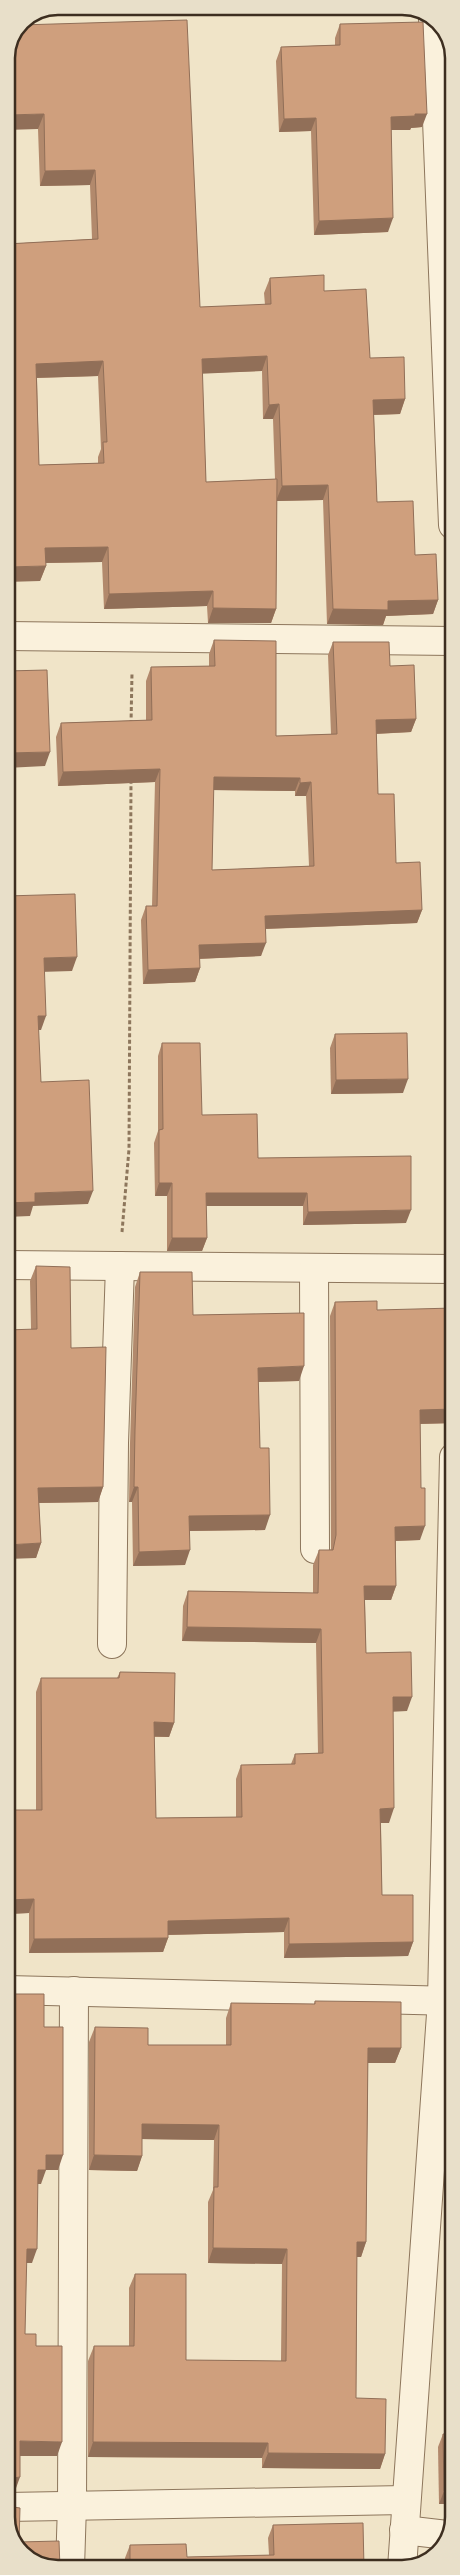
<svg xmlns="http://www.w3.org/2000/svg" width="460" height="2575" font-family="'Times New Roman',serif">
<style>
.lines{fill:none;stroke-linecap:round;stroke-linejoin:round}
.minor-casing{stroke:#8d765c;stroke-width:30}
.path{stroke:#8d765c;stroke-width:3;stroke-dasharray:4 2.5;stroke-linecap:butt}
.minor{stroke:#faf1dc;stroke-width:28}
.wall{fill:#b2896c;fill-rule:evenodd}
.shaded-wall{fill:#916f58}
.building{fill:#cf9f7d;stroke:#916f58;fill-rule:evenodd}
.rim{fill:none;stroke:#3d2e20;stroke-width:2.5}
</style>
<rect width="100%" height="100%" fill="#f0e4c8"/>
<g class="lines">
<g class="minor-casing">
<g id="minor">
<path d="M 433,19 L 453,525"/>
<path d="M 6,636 L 453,641"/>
<path d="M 6,1265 L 454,1269"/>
<path d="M 314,1268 L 315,1549"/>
<path d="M 112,1644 L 114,1443 L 120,1266"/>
<path d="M 7,1990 L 454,2001"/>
<path d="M 7,2507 L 405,2500"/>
<path d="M 404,2530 L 447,2535"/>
<path d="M 70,2568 L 72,2505 L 74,1991"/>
<path d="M 402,2568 L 442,2000 L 454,1457"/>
</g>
</g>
<g class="path">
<path d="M 131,724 L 132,673"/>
<path d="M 122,1232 L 129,1149 L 131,781"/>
</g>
<use href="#minor" class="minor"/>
</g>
<g class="wall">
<path d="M 340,24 L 422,127 L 411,128 L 410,130 L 391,130 L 388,232 L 314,235 L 311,131 L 279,132 L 276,61 L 281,47 L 335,45 L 335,38 Z"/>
<path d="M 20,25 L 200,307 L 265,305 L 264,293 L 270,278 L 324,291 L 370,358 L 405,399 L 400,414 L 374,415 L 377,502 L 415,555 L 438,600 L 433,614 L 386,616 L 383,625 L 327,624 L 323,500 L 277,501 L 276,609 L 271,623 L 208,623 L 207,606 L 104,609 L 102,562 L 45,563 L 46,566 L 40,581 L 6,244 L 92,239 L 90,185 L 40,186 L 38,129 ZM 262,371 L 263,419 L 273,419 L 275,479 L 206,482 L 202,373 ZM 98,376 L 101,449 L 98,457 L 98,463 L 39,465 L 37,378 Z"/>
<path d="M 450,44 L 453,51 L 453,126 Z"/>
<path d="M 214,640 L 276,736 L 331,734 L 328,655 L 333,642 L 390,666 L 416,719 L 411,732 L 376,734 L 378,794 L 396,863 L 422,910 L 417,923 L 266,929 L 261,956 L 199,959 L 200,968 L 195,982 L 143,984 L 141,920 L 146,906 L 152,906 L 155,782 L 58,786 L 56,737 L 61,723 L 146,720 L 146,681 L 151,667 L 209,666 L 209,654 ZM 213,790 L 295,791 L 295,796 L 306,796 L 309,866 L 212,870 Z"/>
<path d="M 335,1034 L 403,1093 L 331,1094 L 330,1048 Z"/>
<path d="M 162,1043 L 202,1115 L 258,1158 L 406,1223 L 303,1225 L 303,1206 L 206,1206 L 207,1238 L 202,1251 L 167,1251 L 167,1196 L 155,1196 L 154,1143 L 158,1131 L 158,1056 Z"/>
<path d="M 36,1266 L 71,1348 L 103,1487 L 98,1502 L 39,1503 L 41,1543 L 36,1558 L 30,1281 Z"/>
<path d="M 140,1272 L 193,1315 L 299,1381 L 258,1382 L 260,1448 L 265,1530 L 190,1531 L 185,1565 L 133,1566 L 132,1502 L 129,1502 L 130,1443 L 135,1287 Z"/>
<path d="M 335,1302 L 377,1310 L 454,1423 L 420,1424 L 420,1540 L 396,1541 L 396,1586 L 391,1600 L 365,1600 L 366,1653 L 407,1711 L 393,1711 L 389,1823 L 381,1823 L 382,1895 L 413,1942 L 408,1956 L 284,1958 L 284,1932 L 168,1935 L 168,1938 L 163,1952 L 29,1953 L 29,1913 L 7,1914 L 7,1810 L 36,1810 L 36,1692 L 41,1678 L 117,1678 L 120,1672 L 174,1723 L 169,1737 L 154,1737 L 156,1818 L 236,1817 L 236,1779 L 241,1765 L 291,1764 L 295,1754 L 318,1753 L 316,1643 L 182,1641 L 183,1606 L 188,1591 L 313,1593 L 313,1565 L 319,1550 L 330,1550 L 331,1549 L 330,1316 Z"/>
<path d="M 315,2001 L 401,2048 L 395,2063 L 368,2063 L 366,2242 L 361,2257 L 357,2257 L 356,2398 L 385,2454 L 380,2469 L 262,2468 L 262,2458 L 88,2457 L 88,2361 L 94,2346 L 129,2346 L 129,2288 L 135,2274 L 186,2360 L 281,2361 L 282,2264 L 208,2263 L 208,2202 L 213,2190 L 214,2140 L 142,2139 L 142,2156 L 137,2171 L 89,2170 L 89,2042 L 95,2027 L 148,2045 L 226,2045 L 226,2018 L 231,2003 L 314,2004 Z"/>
<path d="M 443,2434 L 454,2504 L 439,2504 L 438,2447 Z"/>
<path d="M 273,2525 L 364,2568 L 125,2568 L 125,2558 L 130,2545 L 187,2557 L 269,2555 L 268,2538 Z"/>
</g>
<g class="shaded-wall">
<path d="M 44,114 L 38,129 L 6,130 L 6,115 Z"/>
<path d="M 415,114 L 427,114 L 422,127 L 411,128 L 410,130 L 386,130 L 391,117 Z"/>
<path d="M 316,118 L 311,131 L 279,132 L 284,119 Z"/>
<path d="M 95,170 L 90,185 L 40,186 L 45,171 Z"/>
<path d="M 393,218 L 388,232 L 314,235 L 319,221 Z"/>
<path d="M 267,356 L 262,371 L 196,374 L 202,359 Z"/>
<path d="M 103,361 L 98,376 L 31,378 L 36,364 Z"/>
<path d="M 405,399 L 400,414 L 368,415 L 373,400 Z"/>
<path d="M 279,404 L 273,419 L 263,419 L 269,405 Z"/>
<path d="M 328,485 L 323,500 L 276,501 L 282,486 Z"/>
<path d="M 108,547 L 102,562 L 40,563 L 45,548 Z"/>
<path d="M 46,566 L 40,581 L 6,582 L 6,567 Z"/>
<path d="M 213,591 L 207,606 L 104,609 L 109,594 Z"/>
<path d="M 438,600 L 433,614 L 386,616 L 383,625 L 327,624 L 333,609 L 388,601 Z"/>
<path d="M 213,608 L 276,609 L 271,623 L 208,623 Z"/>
<path d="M 416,719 L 411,732 L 371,734 L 376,720 Z"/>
<path d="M 50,752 L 45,766 L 6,768 L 6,753 Z"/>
<path d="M 160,769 L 155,782 L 58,786 L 63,772 Z"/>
<path d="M 214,777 L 300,778 L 295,791 L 209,790 Z"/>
<path d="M 311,782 L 306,796 L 295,796 L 300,783 Z"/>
<path d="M 422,910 L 417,923 L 260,929 L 265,916 Z"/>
<path d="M 266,943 L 261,956 L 194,959 L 199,945 Z"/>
<path d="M 77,957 L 72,971 L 39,972 L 44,958 Z"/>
<path d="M 200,968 L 195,982 L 143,984 L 148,970 Z"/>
<path d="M 38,1016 L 46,1016 L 41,1030 L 33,1030 Z"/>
<path d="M 408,1079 L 403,1093 L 331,1094 L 336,1080 Z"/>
<path d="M 159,1183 L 172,1183 L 167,1196 L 155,1196 Z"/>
<path d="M 93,1191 L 88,1204 L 33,1206 L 30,1216 L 6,1217 L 6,1203 L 35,1193 Z"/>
<path d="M 206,1193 L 307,1193 L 303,1206 L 201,1206 Z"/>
<path d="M 411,1210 L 406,1223 L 303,1225 L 308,1212 Z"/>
<path d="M 172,1238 L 207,1238 L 202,1251 L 167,1251 Z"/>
<path d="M 304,1366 L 299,1381 L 252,1382 L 258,1368 Z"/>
<path d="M 454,1409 L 454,1423 L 415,1424 L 420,1410 Z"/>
<path d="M 103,1487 L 98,1502 L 33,1503 L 38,1488 Z"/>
<path d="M 134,1487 L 138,1487 L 132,1502 L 129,1502 Z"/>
<path d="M 270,1515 L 265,1530 L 184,1531 L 189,1516 Z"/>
<path d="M 425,1526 L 420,1540 L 390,1541 L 395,1527 Z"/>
<path d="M 41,1543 L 36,1558 L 7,1559 L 7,1545 Z"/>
<path d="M 190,1550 L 185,1565 L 133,1566 L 139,1552 Z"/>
<path d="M 364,1586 L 396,1586 L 391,1600 L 359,1600 Z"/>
<path d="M 187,1627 L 321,1629 L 316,1643 L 182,1641 Z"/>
<path d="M 393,1697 L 412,1697 L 407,1711 L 388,1712 Z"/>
<path d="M 154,1722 L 174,1723 L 169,1737 L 149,1736 Z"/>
<path d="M 394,1808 L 389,1823 L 375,1823 L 380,1809 Z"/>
<path d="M 34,1899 L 29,1913 L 7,1914 L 7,1900 Z"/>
<path d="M 289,1918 L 284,1932 L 162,1935 L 168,1921 Z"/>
<path d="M 168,1938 L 163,1952 L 29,1953 L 34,1939 Z"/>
<path d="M 413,1942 L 408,1956 L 284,1958 L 289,1944 Z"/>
<path d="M 368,2048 L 401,2048 L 395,2063 L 362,2063 Z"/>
<path d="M 142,2124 L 219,2125 L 214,2140 L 137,2139 Z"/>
<path d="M 46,2155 L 63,2155 L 58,2170 L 41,2170 Z"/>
<path d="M 94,2155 L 142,2156 L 137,2171 L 89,2170 Z"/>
<path d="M 38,2170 L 46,2170 L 41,2184 L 33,2184 Z"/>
<path d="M 357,2242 L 366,2242 L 361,2257 L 352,2257 Z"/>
<path d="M 213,2248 L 287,2249 L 282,2264 L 208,2263 Z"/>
<path d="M 27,2249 L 37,2249 L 32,2263 L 21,2263 Z"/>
<path d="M 20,2441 L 62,2442 L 57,2456 L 15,2456 Z"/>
<path d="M 93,2442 L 268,2443 L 262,2458 L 88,2457 Z"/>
<path d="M 268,2453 L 385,2454 L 380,2469 L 262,2468 Z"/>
<path d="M 20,2477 L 15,2491 L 7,2493 L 7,2479 Z"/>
<path d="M 444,2491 L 454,2491 L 454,2504 L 439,2504 Z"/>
</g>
<g class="building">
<path d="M 187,20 L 200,307 L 271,304 L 270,278 L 324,275 L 324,291 L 366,289 L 370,358 L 404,357 L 405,399 L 373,400 L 377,502 L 413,501 L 415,555 L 436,554 L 438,600 L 388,601 L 388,610 L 333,609 L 328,485 L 282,486 L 279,404 L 269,405 L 267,356 L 202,359 L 206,482 L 277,479 L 276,609 L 213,608 L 213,591 L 109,594 L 108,547 L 45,548 L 46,566 L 6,567 L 6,244 L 98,239 L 95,170 L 45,171 L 44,114 L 6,115 L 6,58 L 20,25 ZM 103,361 L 107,442 L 103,442 L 104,463 L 39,465 L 36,364 Z"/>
<path d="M 423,22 L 427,114 L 415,114 L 415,116 L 391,117 L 393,218 L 319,221 L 316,118 L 284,119 L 281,47 L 340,45 L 340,24 Z"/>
<path d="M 214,640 L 276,641 L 276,736 L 337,734 L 333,642 L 389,642 L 390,666 L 414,665 L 416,719 L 376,720 L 378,794 L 394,794 L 396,863 L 420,862 L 422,910 L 265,916 L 266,943 L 199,945 L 200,968 L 148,970 L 146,906 L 157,906 L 160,769 L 63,772 L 61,723 L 152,720 L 151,667 L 215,666 ZM 214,777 L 300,778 L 300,783 L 311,782 L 314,866 L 212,870 Z"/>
<path d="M 47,670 L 50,752 L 6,753 L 6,671 Z"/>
<path d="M 75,894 L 77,957 L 44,958 L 46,1016 L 38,1016 L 41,1082 L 89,1080 L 93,1191 L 35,1193 L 35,1202 L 6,1203 L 6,896 Z"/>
<path d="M 407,1033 L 408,1079 L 336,1080 L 335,1034 Z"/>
<path d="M 162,1043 L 200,1043 L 202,1115 L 257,1114 L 258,1158 L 411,1156 L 411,1210 L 308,1212 L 307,1193 L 206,1193 L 207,1238 L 172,1238 L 172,1183 L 159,1183 L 159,1130 L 163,1129 Z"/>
<path d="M 36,1266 L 70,1267 L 71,1348 L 106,1347 L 103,1487 L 38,1488 L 41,1543 L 7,1545 L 6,1330 L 37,1329 Z"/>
<path d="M 140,1272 L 192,1272 L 193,1315 L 304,1313 L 304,1366 L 258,1368 L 260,1448 L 269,1448 L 270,1515 L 189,1516 L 190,1550 L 139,1552 L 138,1487 L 134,1487 L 135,1429 Z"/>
<path d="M 377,1301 L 377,1310 L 454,1308 L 454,1409 L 420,1410 L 421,1488 L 425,1488 L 425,1526 L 395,1527 L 396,1586 L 364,1586 L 366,1653 L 411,1652 L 412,1697 L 393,1697 L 394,1808 L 380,1809 L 382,1895 L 413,1895 L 413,1942 L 289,1944 L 289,1918 L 168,1921 L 168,1938 L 34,1939 L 34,1899 L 7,1900 L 7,1810 L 42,1810 L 41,1678 L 119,1678 L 120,1672 L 175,1673 L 174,1723 L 154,1722 L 156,1818 L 242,1817 L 241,1765 L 295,1764 L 295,1754 L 323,1753 L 321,1629 L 187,1627 L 188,1591 L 318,1593 L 319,1550 L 333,1550 L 336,1535 L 335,1302 Z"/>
<path d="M 7,1994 L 44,1994 L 44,2027 L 63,2027 L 63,2155 L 46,2155 L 46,2170 L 38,2170 L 37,2249 L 27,2249 L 25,2334 L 36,2334 L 36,2346 L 62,2346 L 62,2442 L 20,2441 L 20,2477 L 7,2479 Z"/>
<path d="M 315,2001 L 401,2002 L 401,2048 L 368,2048 L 366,2242 L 357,2242 L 356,2398 L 386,2399 L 385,2454 L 268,2453 L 268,2443 L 93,2442 L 94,2346 L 134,2346 L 135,2274 L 186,2274 L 186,2360 L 286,2361 L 287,2249 L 213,2248 L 214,2187 L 218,2187 L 219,2125 L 142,2124 L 142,2156 L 94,2155 L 95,2027 L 148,2028 L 148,2045 L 231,2045 L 231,2003 L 315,2004 Z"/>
<path d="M 443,2434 L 454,2434 L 454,2491 L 444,2491 Z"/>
<path d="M 7,2506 L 20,2508 L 19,2542 L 59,2541 L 60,2568 L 52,2568 L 22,2554 L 7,2524 Z"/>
<path d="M 363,2523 L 364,2568 L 130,2568 L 130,2545 L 186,2544 L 187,2557 L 274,2555 L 273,2525 Z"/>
</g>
<path d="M0 0H460V2575H0ZM58 15H402A43 43 0 0 1 445 58V2517A43 43 0 0 1 402 2560H58A43 43 0 0 1 15 2517V58A43 43 0 0 1 58 15Z" fill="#e8dfc9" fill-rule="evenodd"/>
<path class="rim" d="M58 15H402A43 43 0 0 1 445 58V2517A43 43 0 0 1 402 2560H58A43 43 0 0 1 15 2517V58A43 43 0 0 1 58 15Z"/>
</svg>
